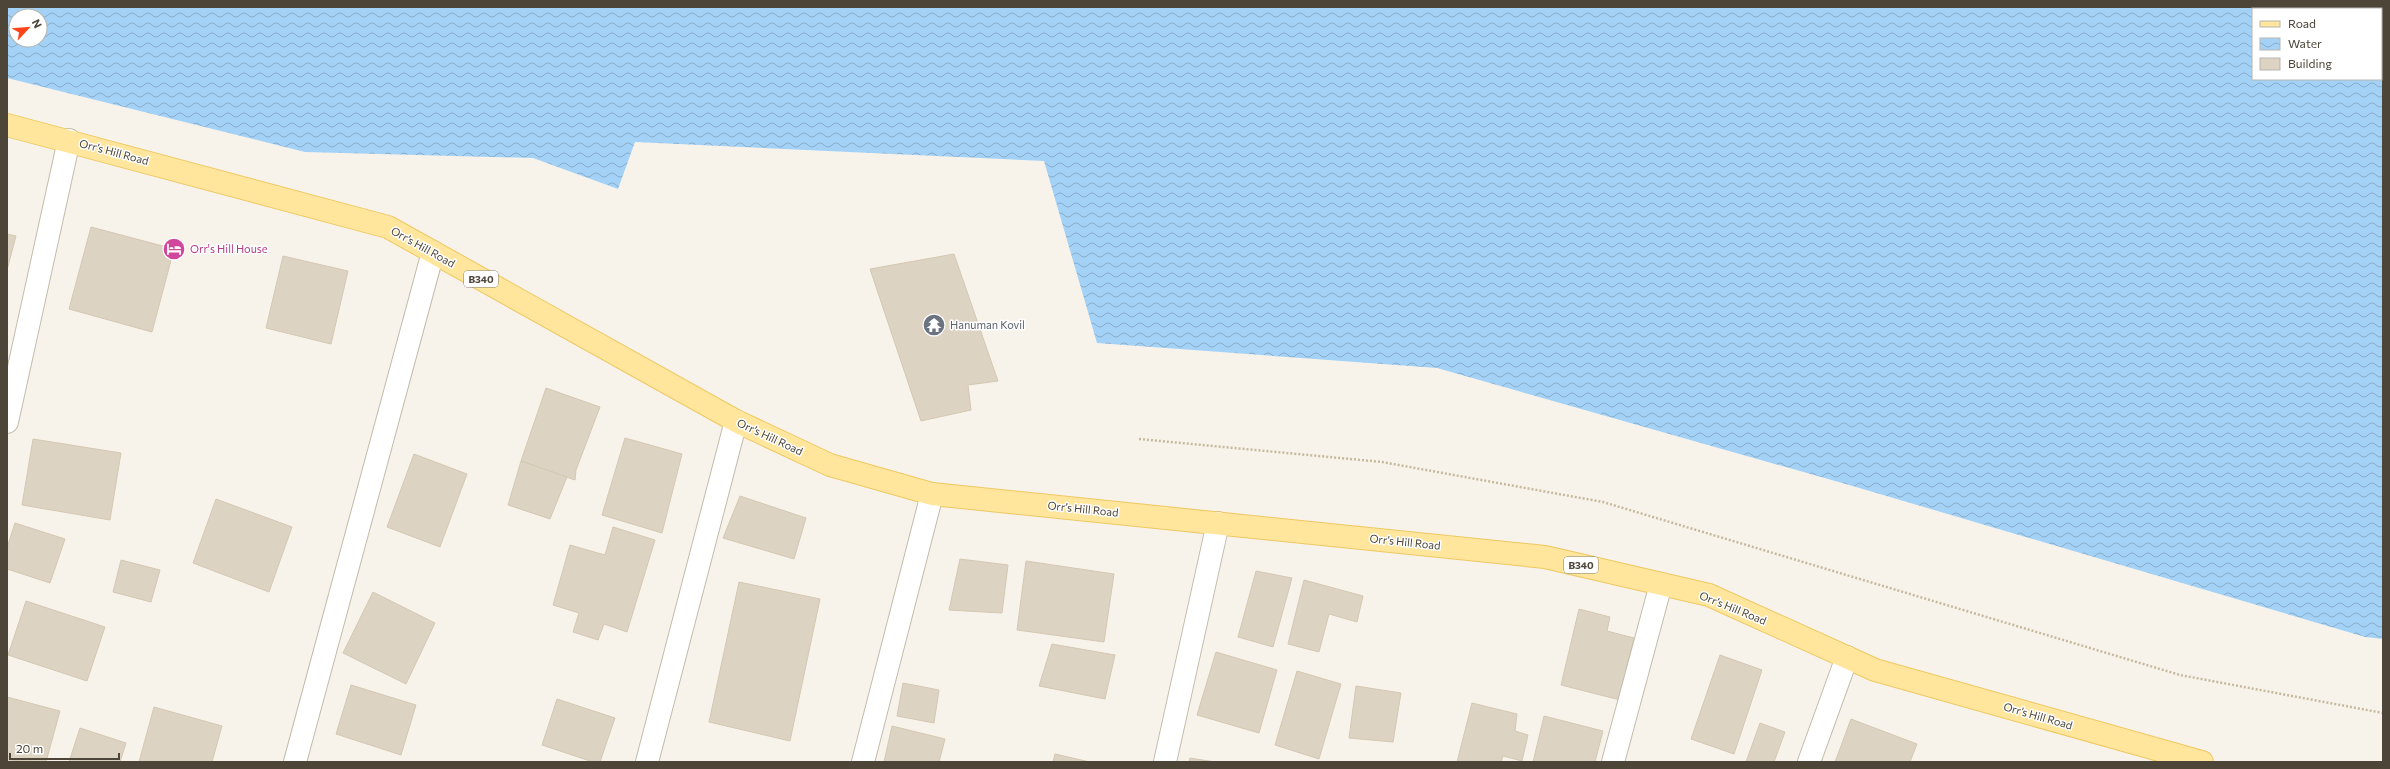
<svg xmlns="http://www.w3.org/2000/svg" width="2390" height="769" font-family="Commissioner,sans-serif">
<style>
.water{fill:url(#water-waves);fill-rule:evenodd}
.building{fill:#dcd3c2;stroke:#d5c8b2}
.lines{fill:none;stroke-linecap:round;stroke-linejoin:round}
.minor-casing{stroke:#c3bcac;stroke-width:24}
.tertiary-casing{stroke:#c3bcac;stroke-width:24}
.primary-casing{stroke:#eec862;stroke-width:24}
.path{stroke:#c6b99c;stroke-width:2.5;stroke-dasharray:2 2;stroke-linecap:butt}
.minor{stroke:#fff;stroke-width:22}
.tertiary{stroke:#fff;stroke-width:22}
.primary{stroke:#ffe69c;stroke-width:22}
.labels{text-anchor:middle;stroke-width:3;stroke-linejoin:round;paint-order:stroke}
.shield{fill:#fff;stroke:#827d74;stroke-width:1}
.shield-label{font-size:10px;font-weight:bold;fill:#4c4538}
.street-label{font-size:11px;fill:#4c4538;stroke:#fff}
.hotel-label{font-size:11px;fill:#b23c85;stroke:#fff;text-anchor:start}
.worship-label{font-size:11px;fill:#5b616d;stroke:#fff;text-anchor:start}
</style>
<defs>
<pattern id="water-waves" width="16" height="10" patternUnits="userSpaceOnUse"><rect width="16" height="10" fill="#a4d2f7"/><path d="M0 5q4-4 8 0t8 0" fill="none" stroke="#88acc9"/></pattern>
</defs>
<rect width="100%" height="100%" fill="#f7f3eb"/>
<path class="water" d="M 7,7 L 2383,7 L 2383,639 L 2365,637 L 1856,487 L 1437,368 L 1097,343 L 1044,161 L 635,142 L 618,189 L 533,158 L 305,152 L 7,78 ZM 2253,9 L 2381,9 L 2381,79 L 2253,79 ZM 16,16 L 40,16 L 40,40 L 16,40 Z"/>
<g class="building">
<path d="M 91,227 L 174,249 L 152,332 L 69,309 Z"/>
<path d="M 7,234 L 16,236 L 7,270 Z"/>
<path d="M 954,254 L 998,381 L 968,385 L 971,410 L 921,421 L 870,269 Z"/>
<path d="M 283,256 L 348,271 L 331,344 L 266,328 Z"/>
<path d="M 546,388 L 600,407 L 576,470 L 575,480 L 521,461 Z"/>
<path d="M 625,438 L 682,454 L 662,533 L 602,515 Z"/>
<path d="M 33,439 L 121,453 L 110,520 L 22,505 Z"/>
<path d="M 414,454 L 467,474 L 440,547 L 387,527 Z"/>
<path d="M 521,461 L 567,477 L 550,519 L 508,505 Z"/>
<path d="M 740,496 L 806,518 L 794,559 L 723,538 Z"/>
<path d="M 216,499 L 292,527 L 269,592 L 193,563 Z"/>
<path d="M 15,523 L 65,539 L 50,583 L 7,569 L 7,548 Z"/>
<path d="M 613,527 L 655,540 L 627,632 L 604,624 L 598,640 L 573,632 L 579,613 L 553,605 L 570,545 L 605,555 Z"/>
<path d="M 960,559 L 1008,565 L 1002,613 L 949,610 Z"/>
<path d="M 121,560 L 160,570 L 151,602 L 113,592 Z"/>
<path d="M 1026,561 L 1114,574 L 1104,642 L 1017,630 Z"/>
<path d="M 1256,571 L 1292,578 L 1273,647 L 1238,637 Z"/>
<path d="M 1304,580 L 1363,596 L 1357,622 L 1329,614 L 1319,652 L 1288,644 Z"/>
<path d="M 739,582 L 820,599 L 790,741 L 709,722 Z"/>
<path d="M 373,592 L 435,623 L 406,684 L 343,653 Z"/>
<path d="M 26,601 L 105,627 L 87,681 L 8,655 Z"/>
<path d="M 1579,609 L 1610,617 L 1607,631 L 1634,638 L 1620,700 L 1561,685 Z"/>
<path d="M 1052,644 L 1115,655 L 1105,699 L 1039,686 Z"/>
<path d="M 1216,652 L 1277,670 L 1259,733 L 1197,715 Z"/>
<path d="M 1720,655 L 1762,670 L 1734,754 L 1691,739 Z"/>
<path d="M 1297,671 L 1341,684 L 1319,759 L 1275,745 Z"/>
<path d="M 903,683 L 939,690 L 934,723 L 897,716 Z"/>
<path d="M 351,685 L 416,705 L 401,755 L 336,734 Z"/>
<path d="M 1356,686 L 1401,693 L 1393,742 L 1349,738 Z"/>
<path d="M 7,697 L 60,711 L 46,762 L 7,760 Z"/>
<path d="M 557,699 L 615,718 L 600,762 L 593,762 L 542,745 Z"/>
<path d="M 1472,703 L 1517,714 L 1515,731 L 1528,735 L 1522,761 L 1503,756 L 1501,762 L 1457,762 Z"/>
<path d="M 154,707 L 222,726 L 212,762 L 139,762 Z"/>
<path d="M 1544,716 L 1603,731 L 1595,762 L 1533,762 Z"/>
<path d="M 1851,719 L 1917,744 L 1910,762 L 1835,762 Z"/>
<path d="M 1760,723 L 1785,732 L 1774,762 L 1746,762 Z"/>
<path d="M 892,726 L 945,739 L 939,762 L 884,762 Z"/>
<path d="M 80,728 L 126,743 L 120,762 L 69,762 Z"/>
<path d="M 1055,754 L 1090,762 L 1053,762 Z"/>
<path d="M 1190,758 L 1215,762 L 1189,762 Z"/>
</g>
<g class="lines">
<g class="minor-casing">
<g id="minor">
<path d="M 7,422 L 69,140"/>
<path d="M 295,762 L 433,252"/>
<path d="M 647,762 L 736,421"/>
<path d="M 1165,762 L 1218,523"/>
<path d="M 1613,762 L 1661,584"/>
<path d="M 1809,762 L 1847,657"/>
</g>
</g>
<g class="tertiary-casing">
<path id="tertiary" d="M 863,762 L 932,494"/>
</g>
<g class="primary-casing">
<path id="primary" d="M 7,125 L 388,227 L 736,421 L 830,465 L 932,494 L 1545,557 L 1709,595 L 1875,670 L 2202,762"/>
</g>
<path class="path" d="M 1139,439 L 1382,462 L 1603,502 L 2180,675 L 2383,713"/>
<use href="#minor" class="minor"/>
<use href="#tertiary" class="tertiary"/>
<use href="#primary" class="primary"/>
</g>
<defs>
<g id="hotel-disc" transform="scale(1.15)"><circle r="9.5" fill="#d1479c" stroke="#fff"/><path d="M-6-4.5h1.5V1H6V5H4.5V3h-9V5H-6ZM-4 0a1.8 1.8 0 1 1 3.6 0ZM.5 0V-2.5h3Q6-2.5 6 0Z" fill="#fff"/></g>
<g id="temple-disc" transform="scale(1.15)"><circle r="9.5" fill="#6b7280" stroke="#fff"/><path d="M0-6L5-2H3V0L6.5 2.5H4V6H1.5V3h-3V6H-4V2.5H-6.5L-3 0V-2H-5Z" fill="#fff"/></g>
</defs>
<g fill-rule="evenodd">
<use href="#hotel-disc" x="174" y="249"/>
<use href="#temple-disc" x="934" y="325"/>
</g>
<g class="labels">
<g class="shield">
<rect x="464" y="271" width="34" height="16" rx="3"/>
<rect x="1564" y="557" width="34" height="16" rx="3"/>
</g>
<g class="shield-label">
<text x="481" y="283">B340</text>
<text x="1581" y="569">B340</text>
</g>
<g class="street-label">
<text transform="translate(114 152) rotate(15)" y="4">Orr’s Hill Road</text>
<text transform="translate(423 247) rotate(29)" y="4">Orr’s Hill Road</text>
<text transform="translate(770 437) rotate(25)" y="4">Orr’s Hill Road</text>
<text transform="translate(1083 509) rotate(6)" y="4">Orr’s Hill Road</text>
<text transform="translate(1405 542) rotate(6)" y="4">Orr’s Hill Road</text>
<text transform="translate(1733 608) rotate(22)" y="4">Orr’s Hill Road</text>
<text transform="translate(2038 716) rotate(16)" y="4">Orr’s Hill Road</text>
</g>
<g class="hotel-label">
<text x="190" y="253">Orr's Hill House</text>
</g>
<g class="worship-label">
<text x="950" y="329">Hanuman Kovil</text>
</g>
</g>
<rect width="2390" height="769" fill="none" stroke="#4c4538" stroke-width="16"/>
<rect x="2252" y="8" width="130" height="72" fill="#ffffff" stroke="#b7b5af"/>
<rect x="2260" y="21" width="20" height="6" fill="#ffe69c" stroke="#b7b5af"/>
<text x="2288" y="28" font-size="12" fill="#4c4538">Road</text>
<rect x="2260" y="38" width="20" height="12" fill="url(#water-waves)" stroke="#b7b5af"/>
<text x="2288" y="48" font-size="12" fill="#4c4538">Water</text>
<rect x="2260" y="58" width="20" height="12" fill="#dcd3c2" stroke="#b7b5af"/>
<text x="2288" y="68" font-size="12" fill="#4c4538">Building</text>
<g transform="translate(28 28) rotate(64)"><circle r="19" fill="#ffffff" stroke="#b7b5af"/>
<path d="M0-3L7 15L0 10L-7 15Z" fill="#ff441a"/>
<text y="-6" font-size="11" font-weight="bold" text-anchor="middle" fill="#4c4538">N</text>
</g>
<path d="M10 753v6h109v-6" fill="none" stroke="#4c4538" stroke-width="2"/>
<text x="16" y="753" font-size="12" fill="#4c4538" stroke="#ffffff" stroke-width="3" paint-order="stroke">20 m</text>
</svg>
